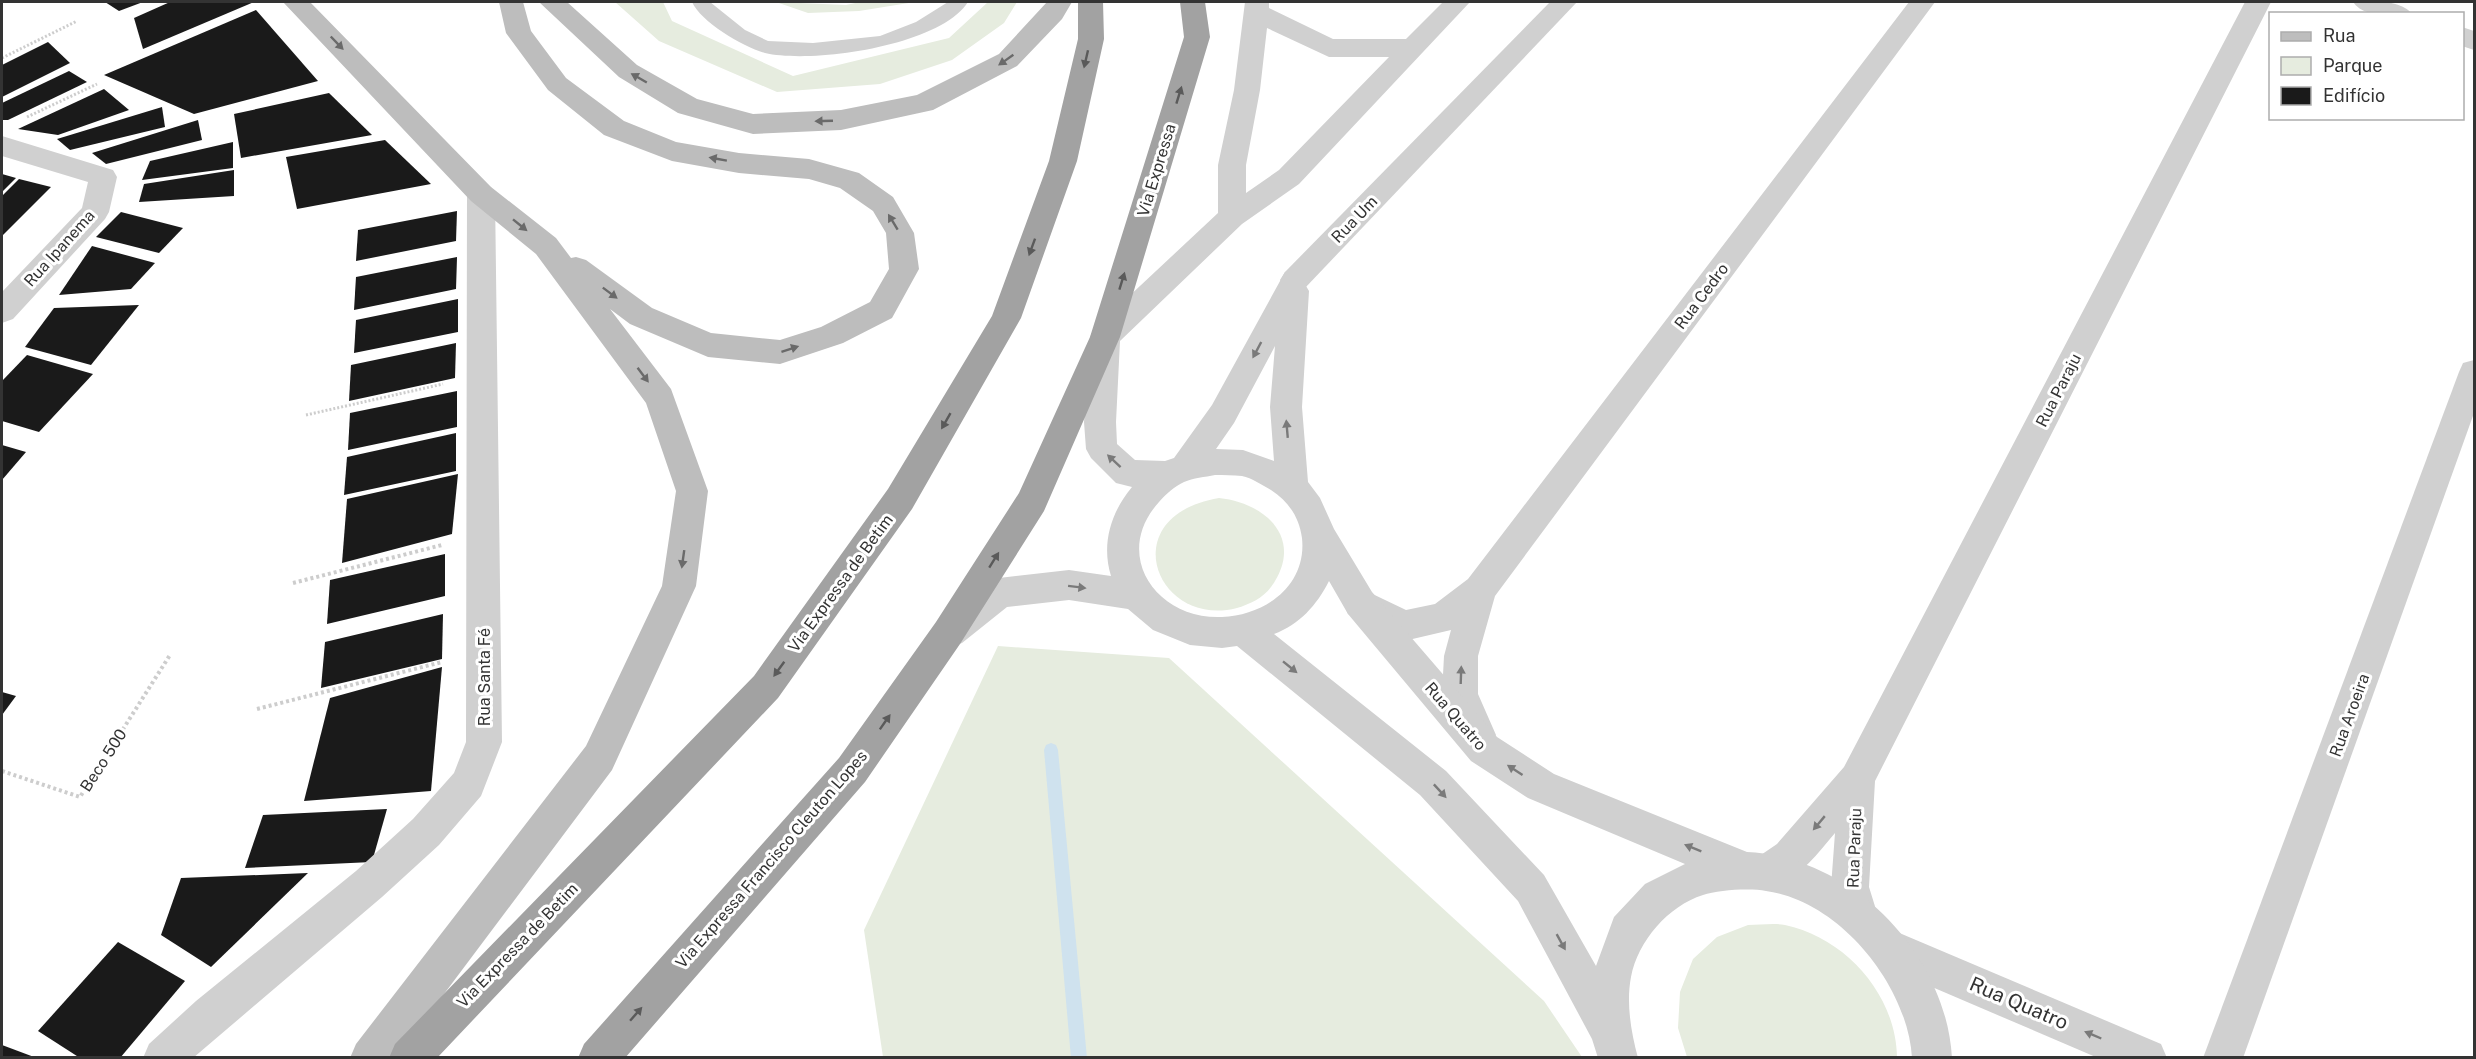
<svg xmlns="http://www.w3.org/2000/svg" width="2476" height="1059" font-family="'Public Sans',sans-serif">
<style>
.green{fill:#e6ecdf}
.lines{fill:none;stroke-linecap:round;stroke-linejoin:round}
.stream{fill:#cfe2ee;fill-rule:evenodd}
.building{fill:#1a1a1a}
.path-far1{stroke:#cdcdcd;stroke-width:3;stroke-dasharray:2 2;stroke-linecap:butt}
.path{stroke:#cdcdcd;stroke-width:4;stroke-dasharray:3 3;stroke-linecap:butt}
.service{fill:#d0d0d0;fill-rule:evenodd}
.minor{fill:#d0d0d0;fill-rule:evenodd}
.tertiary{fill:#d0d0d0;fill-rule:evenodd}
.secondary{fill:#bdbdbd;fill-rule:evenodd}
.trunk{fill:#a2a2a2;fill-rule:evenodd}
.oneway{fill:#6a6a6a}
.oneway2{fill:#5a5a5a}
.oneway3{fill:#7a7a7a}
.labels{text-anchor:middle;stroke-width:6;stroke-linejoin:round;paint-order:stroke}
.street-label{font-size:16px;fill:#333;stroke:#fff}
.near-street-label{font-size:20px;fill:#333;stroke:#fff}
</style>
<rect width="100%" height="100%" fill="#fff"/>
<g class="green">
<path d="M 615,2 L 663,2 L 672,21 L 793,76 L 949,38 L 988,2 L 1017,2 L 1004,23 L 952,60 L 880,84 L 777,92 L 659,41 Z"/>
<path d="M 776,2 L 846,5 L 860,2 L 915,2 L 859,11 L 808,13 Z"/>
<path d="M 1219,498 C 1267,503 1305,540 1271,587 C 1263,598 1250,604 1237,608 C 1156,629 1112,516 1219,498 Z"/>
<path d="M 998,646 L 1169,658 L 1544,1001 L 1582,1057 L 883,1057 L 864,930 Z"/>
<path d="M 1748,925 C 1760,925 1774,923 1785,925 C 1846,938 1896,995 1897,1057 L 1687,1057 L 1678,1028 L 1680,992 L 1693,959 L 1717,937 Z"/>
</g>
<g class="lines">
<path class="stream" d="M 1051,743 L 1056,745 L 1058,750 L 1087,1058 L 1071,1058 L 1044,750 L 1046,745 Z"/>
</g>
<g class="building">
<path d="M 105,2 L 143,2 L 119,11 Z"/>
<path d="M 170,2 L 254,2 L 143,49 L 134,18 Z"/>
<path d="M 256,10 L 318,81 L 194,114 L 104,75 Z"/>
<path d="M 48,42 L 70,63 L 2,97 L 2,65 Z"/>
<path d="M 69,71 L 87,82 L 8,120 L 2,120 L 2,103 Z"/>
<path d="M 104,89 L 129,110 L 58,135 L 18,129 Z"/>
<path d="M 329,93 L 372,135 L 241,158 L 234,114 Z"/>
<path d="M 162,107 L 165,127 L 70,150 L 57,139 Z"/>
<path d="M 198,120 L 202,140 L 106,164 L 92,153 Z"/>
<path d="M 385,140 L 431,184 L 297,209 L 286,157 Z"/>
<path d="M 233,142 L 233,168 L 142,180 L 150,161 Z"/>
<path d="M 234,170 L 234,196 L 139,202 L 144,184 Z"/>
<path d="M 2,174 L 16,178 L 2,192 Z"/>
<path d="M 19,179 L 51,187 L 2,236 L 2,196 Z"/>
<path d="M 457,211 L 456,241 L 356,261 L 358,230 Z"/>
<path d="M 121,212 L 183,228 L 159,253 L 96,237 Z"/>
<path d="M 92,246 L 155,263 L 131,289 L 59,295 Z"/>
<path d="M 457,257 L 456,289 L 354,310 L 356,277 Z"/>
<path d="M 458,299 L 458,332 L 354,353 L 356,320 Z"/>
<path d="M 139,305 L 91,365 L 25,347 L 54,308 Z"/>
<path d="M 456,343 L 455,378 L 349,401 L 351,365 Z"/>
<path d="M 27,355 L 93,374 L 39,432 L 2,421 L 2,381 Z"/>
<path d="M 457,391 L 457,427 L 348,450 L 350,413 Z"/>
<path d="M 456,433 L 456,471 L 344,495 L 347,457 Z"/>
<path d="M 2,445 L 26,452 L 2,480 Z"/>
<path d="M 458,474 L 452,534 L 342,563 L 347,499 Z"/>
<path d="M 445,554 L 445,596 L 327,624 L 330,580 Z"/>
<path d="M 443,614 L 442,659 L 321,688 L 325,642 Z"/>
<path d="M 442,667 L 431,791 L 304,801 L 330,698 Z"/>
<path d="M 2,692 L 16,696 L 2,715 Z"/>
<path d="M 387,809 L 372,862 L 245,868 L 263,815 Z"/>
<path d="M 308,873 L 211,967 L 161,935 L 181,878 Z"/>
<path d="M 118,942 L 185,981 L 120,1058 L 80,1058 L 38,1031 Z"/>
<path d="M 2,1045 L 34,1057 L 34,1058 L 2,1058 Z"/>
</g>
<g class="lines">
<g class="path-far1">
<path d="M 2,58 L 77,21"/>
<path d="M 27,117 L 97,84"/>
<path d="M 306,415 L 443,384"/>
</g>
<g class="path">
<path d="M 293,583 L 442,545"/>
<path d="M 257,709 L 442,662"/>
<path d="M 2,771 L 80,797 L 170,655"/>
</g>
<path class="service" d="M 692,2 L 710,2 L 745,30 L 768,41 L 813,43 L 880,36 L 916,22 L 948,2 L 968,2 C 940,46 812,64 765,53 C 743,47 701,22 692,2 Z"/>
<g class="minor">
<path d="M 1550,2 L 1577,2 L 1305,288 L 1295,291 L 1285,288 L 1280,280 L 1285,272 Z"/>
<path d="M 1909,2 L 1935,2 L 1495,596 L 1478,656 L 1478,694 L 1496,735 L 1491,747 L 1478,752 L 1465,747 L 1442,694 L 1444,656 L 1451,630 L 1404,641 L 1348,614 L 1343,603 L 1348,592 L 1360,588 L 1406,610 L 1435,604 L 1468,579 Z"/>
<path d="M 2245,2 L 2271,2 L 1875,781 L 1869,887 L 1878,916 L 1873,930 L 1859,935 L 1845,930 L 1831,887 L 1835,833 C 1815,857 1798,879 1768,891 L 1755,885 L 1749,872 L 1755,859 L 1777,844 L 1844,767 Z"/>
<path d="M 2353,2 C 2370,0 2402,0 2412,14 C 2395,14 2364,19 2353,2 Z"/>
<path d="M 2462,27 L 2474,31 L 2474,50 L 2462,46 Z"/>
<path d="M 2,136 L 113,170 L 117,177 L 109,212 L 105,219 L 13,319 L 2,323 L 2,292 L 82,208 L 88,182 L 2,156 Z"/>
<path d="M 481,184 L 491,187 L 495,194 L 502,742 L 481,796 L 439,845 L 382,897 L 193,1058 L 143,1058 L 149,1044 L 196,1001 L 356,871 L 413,819 L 454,773 L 466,742 L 467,194 L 471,187 Z"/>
<path d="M 2474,360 L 2474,413 L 2243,1058 L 2203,1058 L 2459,372 L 2463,363 Z"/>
<path d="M 1890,929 L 2161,1044 L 2167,1058 L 2098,1058 L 1876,963 L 1870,949 L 1876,935 Z"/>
</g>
<path class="tertiary" d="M 1245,2 L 1269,2 L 1269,8 L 1333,39 L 1406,39 L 1443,2 L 1470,2 L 1299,184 L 1242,224 L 1120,341 L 1116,422 L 1117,444 L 1135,460 L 1165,461 L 1174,458 L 1212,405 L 1285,272 L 1295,269 L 1305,272 L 1310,280 L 1306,286 L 1309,291 L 1302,407 L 1308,482 L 1320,498 L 1334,529 L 1372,592 L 1497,737 L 1554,774 L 1747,852 C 1852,857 1946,953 1952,1058 L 1912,1058 C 1908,986 1840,901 1766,891 C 1750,888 1718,890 1703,895 C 1668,906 1638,941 1631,977 C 1626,1003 1631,1032 1638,1058 L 1598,1058 L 1592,1039 L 1518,901 L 1420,795 L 1237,646 L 1222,648 L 1190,645 L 1153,630 L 1128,609 L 1069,600 L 1007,607 L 962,643 L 950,647 L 938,643 L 933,632 L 938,621 L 987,582 L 999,578 L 1069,570 L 1111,576 C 1101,544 1111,512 1132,487 L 1116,483 L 1091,458 L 1086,449 L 1084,422 L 1090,337 L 1094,329 L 1218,213 L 1218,165 L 1234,90 ZM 1267,28 L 1329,57 L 1389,57 L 1279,170 L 1246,193 L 1246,165 L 1260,90 ZM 1275,346 L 1270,407 L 1274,461 L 1243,450 L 1216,449 L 1234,423 ZM 1215,475 C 1224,475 1233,475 1242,476 C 1252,478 1262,485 1271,490 C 1289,502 1299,517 1302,538 C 1307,585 1266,615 1222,617 C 1157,620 1111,555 1159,502 C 1166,494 1175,486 1184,482 C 1193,478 1205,477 1215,475 ZM 1329,581 L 1348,614 L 1471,761 L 1528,798 L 1685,864 L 1645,884 L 1614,917 L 1596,966 L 1544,875 L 1446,771 L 1274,634 C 1299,625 1317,605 1329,581 Z"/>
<g class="secondary">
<path d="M 283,2 L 310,2 L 491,187 L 556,238 L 571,258 L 576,257 L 586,260 L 652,308 L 711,333 L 780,340 L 821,327 L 870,302 L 889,269 L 886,233 L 873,211 L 840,188 L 809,179 L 739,173 L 672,161 L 604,135 L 548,90 L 506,33 L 499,2 L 523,2 L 531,31 L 566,78 L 624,121 L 676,142 L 739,153 L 809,159 L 859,173 L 893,197 L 914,233 L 919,269 L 892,318 L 843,343 L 780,364 L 708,357 L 630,324 L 610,309 L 671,389 L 708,491 L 696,586 L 612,770 L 396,1058 L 350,1058 L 356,1044 L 586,746 L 662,586 L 676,491 L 646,403 L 536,254 L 471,201 Z"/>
<path d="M 539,2 L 567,2 L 637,65 L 697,99 L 753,114 L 841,110 L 917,95 L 999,54 L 1047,2 L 1072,2 L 1062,19 L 1017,66 L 933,110 L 841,130 L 753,134 L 678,113 L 619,77 Z"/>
</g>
<g class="trunk">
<path d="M 1078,2 L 1103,2 L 1104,39 L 1077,161 L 1021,318 L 912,509 L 778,698 L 437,1058 L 389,1058 L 395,1044 L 754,676 L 888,489 L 992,316 L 1049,161 L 1078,39 Z"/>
<path d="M 1180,2 L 1205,2 L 1210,37 L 1120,337 L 1044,511 L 960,644 L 865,782 L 625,1058 L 578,1058 L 584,1044 L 839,758 L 936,622 L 1019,493 L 1090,337 L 1184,37 Z"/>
</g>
</g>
<defs><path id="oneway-solid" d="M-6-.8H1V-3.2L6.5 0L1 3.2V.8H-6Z" transform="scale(1.5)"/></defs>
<g class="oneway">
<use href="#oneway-solid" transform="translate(337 43) rotate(46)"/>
<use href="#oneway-solid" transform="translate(1006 60) rotate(145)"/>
<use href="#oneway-solid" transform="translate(639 78) rotate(-150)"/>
<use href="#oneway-solid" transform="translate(824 121) rotate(178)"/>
<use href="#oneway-solid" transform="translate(718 159) rotate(-170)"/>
<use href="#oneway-solid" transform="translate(893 222) rotate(-121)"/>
<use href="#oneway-solid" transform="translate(520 225) rotate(39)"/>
<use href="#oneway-solid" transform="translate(610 293) rotate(37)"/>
<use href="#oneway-solid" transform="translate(790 349) rotate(-18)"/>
<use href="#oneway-solid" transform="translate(643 375) rotate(53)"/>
<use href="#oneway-solid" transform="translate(683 559) rotate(98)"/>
</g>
<g class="oneway2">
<use href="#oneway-solid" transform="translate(1086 59) rotate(103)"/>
<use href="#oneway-solid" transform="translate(1179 95) rotate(-73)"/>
<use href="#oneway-solid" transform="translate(1032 247) rotate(110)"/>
<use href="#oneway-solid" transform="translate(1122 281) rotate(-73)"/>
<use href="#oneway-solid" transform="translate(946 421) rotate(120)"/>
<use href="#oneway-solid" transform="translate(994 560) rotate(-58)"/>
<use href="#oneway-solid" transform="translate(779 669) rotate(126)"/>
<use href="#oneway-solid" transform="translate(885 722) rotate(-55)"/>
<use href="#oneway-solid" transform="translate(636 1014) rotate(-49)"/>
</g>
<g class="oneway3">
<use href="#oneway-solid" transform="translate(1257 350) rotate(118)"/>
<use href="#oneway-solid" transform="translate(1287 429) rotate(-95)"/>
<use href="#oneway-solid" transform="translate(1114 461) rotate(-137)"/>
<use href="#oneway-solid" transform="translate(1077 587) rotate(7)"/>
<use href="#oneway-solid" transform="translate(1290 667) rotate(39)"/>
<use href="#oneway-solid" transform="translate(1461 675) rotate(-88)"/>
<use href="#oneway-solid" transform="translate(1515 770) rotate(-147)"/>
<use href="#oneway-solid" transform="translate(1440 791) rotate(47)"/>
<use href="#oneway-solid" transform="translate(1819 823) rotate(130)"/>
<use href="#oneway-solid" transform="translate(1693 848) rotate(-158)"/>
<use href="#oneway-solid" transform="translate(1561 942) rotate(61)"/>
<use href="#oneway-solid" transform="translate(2093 1035) rotate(-157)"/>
</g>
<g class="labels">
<g class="street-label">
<text transform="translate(1156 170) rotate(-73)" y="6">Via Expressa</text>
<text transform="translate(1354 219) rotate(-46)" y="6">Rua Um</text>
<text transform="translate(59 248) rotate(-48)" y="6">Rua Ipanema</text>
<text transform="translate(1701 296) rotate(-53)" y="6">Rua Cedro</text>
<text transform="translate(2058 390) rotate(-63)" y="6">Rua Paraju</text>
<text transform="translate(840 583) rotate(-54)" y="6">Via Expressa de Betim</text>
<text transform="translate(484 677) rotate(-90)" y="6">Rua Santa Fé</text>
<text transform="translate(2349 715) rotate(-70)" y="6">Rua Aroeira</text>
<text transform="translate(1456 716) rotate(49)" y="6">Rua Quatro</text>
<text transform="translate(103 760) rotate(-57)" y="6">Beco 500</text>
<text transform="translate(1854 848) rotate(-88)" y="6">Rua Paraju</text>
<text transform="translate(771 859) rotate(-49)" y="6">Via Expressa Francisco Cleuton Lopes</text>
<text transform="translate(517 945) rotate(-46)" y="6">Via Expressa de Betim</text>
</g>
<g class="near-street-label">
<text transform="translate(2019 1003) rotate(23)" y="7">Rua Quatro</text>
</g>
</g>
<rect width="2476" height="1059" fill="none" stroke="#333333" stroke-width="6"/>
<rect x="2269" y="12" width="195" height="108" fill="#ffffff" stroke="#adadad" stroke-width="1.5"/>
<rect x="2281" y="32" width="30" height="9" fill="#bdbdbd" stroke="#adadad" stroke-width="1.5"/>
<text x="2323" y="42" font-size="18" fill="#333333">Rua</text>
<rect x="2281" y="57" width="30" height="18" fill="#e6ecdf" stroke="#adadad" stroke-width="1.5"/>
<text x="2323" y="72" font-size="18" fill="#333333">Parque</text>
<rect x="2281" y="87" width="30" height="18" fill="#1a1a1a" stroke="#adadad" stroke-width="1.5"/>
<text x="2323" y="102" font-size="18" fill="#333333">Edifício</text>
</svg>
